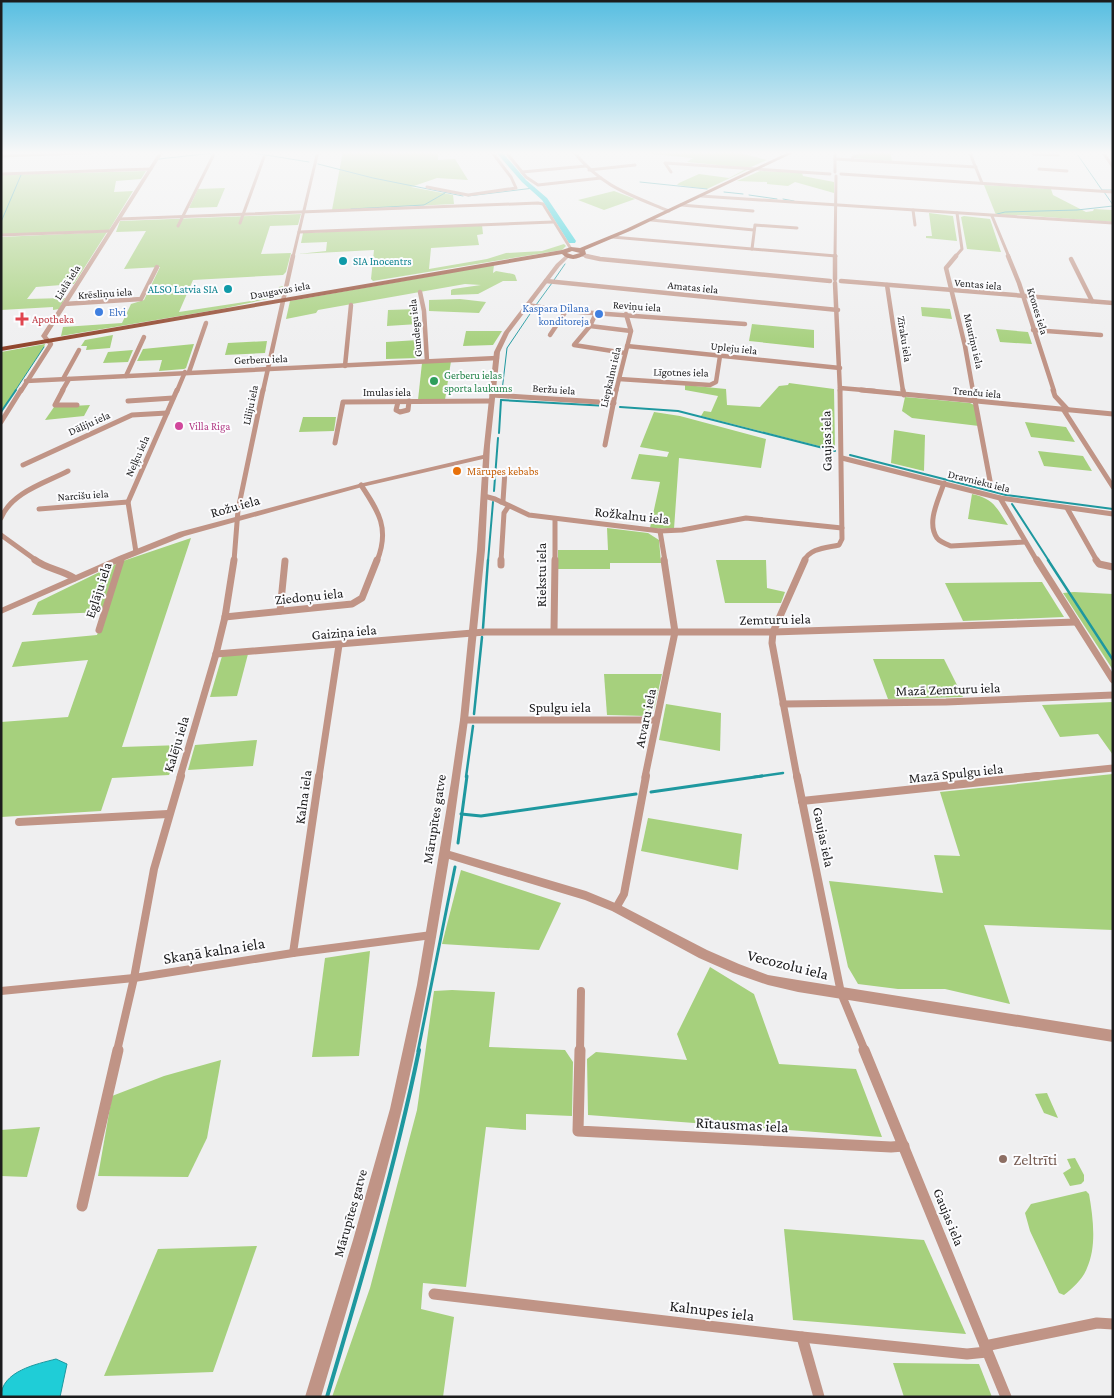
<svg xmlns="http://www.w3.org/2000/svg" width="1114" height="1398" font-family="'Crimson Pro',serif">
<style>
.green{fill:#a6d07d}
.water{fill:#1fcdd7;stroke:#1e989f}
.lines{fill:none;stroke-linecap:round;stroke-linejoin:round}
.stream-far4{stroke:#1e989f;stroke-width:1}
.stream-far3{stroke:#1e989f;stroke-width:2}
.stream-far2{stroke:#1e989f;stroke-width:2.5}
.stream-far1{stroke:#1e989f;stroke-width:3}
.stream{stroke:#1e989f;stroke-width:4}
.river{fill:#1fcdd7;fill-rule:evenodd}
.minor-far5{stroke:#c09486;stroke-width:3}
.minor-far4{stroke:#c09486;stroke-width:4.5}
.minor-far3{stroke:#c09486;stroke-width:5}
.minor-far2{stroke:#c09486;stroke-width:7}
.minor-far1{stroke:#c09486;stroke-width:8}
.minor{stroke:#c09486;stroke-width:11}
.tertiary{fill:#c09486;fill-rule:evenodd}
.primary{fill:#91462d;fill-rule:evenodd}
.culture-dot{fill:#0f9aa8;stroke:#fcfcfe;stroke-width:2}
.shop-dot{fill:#3f7fe0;stroke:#fcfcfe;stroke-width:2}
.health-dot{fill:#e0444e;stroke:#fcfcfe;stroke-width:2}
.leisure-dot{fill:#2e9e5b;stroke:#fcfcfe;stroke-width:2}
.hotel-dot{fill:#d1479c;stroke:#fcfcfe;stroke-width:2}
.food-dot{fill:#e8710a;stroke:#fcfcfe;stroke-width:2}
.education-dot{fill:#8d6e63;stroke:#fcfcfe;stroke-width:2}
.labels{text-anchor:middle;stroke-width:4;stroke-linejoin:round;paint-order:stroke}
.far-culture-label{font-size:11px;fill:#0d838f;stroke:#fcfcfe;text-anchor:start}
.far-street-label{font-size:11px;fill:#1c1c1d;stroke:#fcfcfe}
.far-shop-label{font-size:11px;fill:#366cbe;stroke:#fcfcfe;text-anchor:end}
.far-health-label{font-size:11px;fill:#be3a42;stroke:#fcfcfe;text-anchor:start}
.far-leisure-label{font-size:11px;fill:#27864d;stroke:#fcfcfe;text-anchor:start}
.far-hotel-label{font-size:11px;fill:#b23c85;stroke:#fcfcfe;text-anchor:start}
.far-food-label{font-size:11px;fill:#c56008;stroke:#fcfcfe;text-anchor:start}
.street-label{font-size:14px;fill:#1c1c1d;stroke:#fcfcfe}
.near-street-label{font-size:16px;fill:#1c1c1d;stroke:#fcfcfe}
.near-education-label{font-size:16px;fill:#785e54;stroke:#fcfcfe;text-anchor:start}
</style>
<rect width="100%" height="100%" fill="#efeff0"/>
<g class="green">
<path d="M 343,151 L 438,151 L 438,160 L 455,159 L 468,180 L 437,178 L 411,187 L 453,195 L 454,204 L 332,210 Z"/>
<path d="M 643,151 L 733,151 L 767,160 L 749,168 L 687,162 L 693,158 L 642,153 Z"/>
<path d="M 868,151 L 890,151 L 892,161 L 853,158 Z"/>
<path d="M 746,169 L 749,169 L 707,189 L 677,185 L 679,183 L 699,174 L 729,178 Z"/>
<path d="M 146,171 L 141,179 L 116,181 L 114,192 L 133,191 L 109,230 L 1,235 L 1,175 Z"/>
<path d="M 760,171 L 802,173 L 803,176 L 834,182 L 834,193 L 795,182 L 788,186 L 767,184 L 767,182 L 737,181 Z"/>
<path d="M 984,185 L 1051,189 L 1053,195 L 1086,212 L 1093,211 L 1094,209 L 1112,210 L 1113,222 L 1019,215 L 996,215 Z"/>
<path d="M 225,188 L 217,207 L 189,208 L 198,189 Z"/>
<path d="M 614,191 L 635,199 L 604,210 L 578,200 Z"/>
<path d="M 929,213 L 953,216 L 957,241 L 926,238 L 926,236 L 932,236 Z"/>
<path d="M 301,214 L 298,225 L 270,226 L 261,254 L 291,253 L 286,272 L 283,275 L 193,280 L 179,312 L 271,298 L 276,294 L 279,287 L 283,286 L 281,296 L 221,309 L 61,336 L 63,327 L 122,323 L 131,304 L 144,300 L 160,267 L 124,269 L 146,231 L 116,232 L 120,221 Z"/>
<path d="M 964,216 L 990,219 L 1001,252 L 967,249 L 961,217 Z"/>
<path d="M 482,225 L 483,234 L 477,235 L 479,245 L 431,248 L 429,269 L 487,259 L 506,253 L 542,251 L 564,244 L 566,246 L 562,250 L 373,281 L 371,279 L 374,250 L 298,254 L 326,251 L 327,242 L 301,243 L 303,233 Z"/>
<path d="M 107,232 L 74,284 L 36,287 L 27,299 L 65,298 L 59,309 L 53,310 L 53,307 L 1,310 L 1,237 Z"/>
<path d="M 494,265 L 493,273 L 496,271 L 513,274 L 515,275 L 517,281 L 503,281 L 478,294 L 451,295 L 451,290 L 453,289 L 481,285 L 465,284 L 318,310 L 316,313 L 286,319 L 290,301 Z"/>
<path d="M 460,299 L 486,302 L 479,313 L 429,311 L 429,300 Z"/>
<path d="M 921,307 L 950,309 L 952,319 L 922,316 Z"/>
<path d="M 418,309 L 418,324 L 387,326 L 388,310 Z"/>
<path d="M 752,324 L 814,330 L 814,348 L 749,341 Z"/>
<path d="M 996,329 L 1028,332 L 1032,344 L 1000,342 Z"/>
<path d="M 466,331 L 502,331 L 493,345 L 463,346 Z"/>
<path d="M 113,335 L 110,348 L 86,350 L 87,346 L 81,346 L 85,340 Z"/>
<path d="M 418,340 L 418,358 L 386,359 L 386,342 Z"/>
<path d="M 267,341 L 265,353 L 225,355 L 228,343 Z"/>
<path d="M 45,344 L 44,347 L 1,412 L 1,352 Z"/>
<path d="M 194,344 L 186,368 L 184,369 L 159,371 L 162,360 L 137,361 L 143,349 Z"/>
<path d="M 133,350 L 128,362 L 103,363 L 108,352 Z"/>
<path d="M 451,361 L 445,400 L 418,400 L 422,363 Z"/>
<path d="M 789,383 L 834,389 L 835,450 L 701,416 L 704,411 L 711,412 L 718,396 L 685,390 L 685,385 L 726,389 L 727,405 L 760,407 L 779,386 L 788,385 Z"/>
<path d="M 905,397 L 970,403 L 976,406 L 979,426 L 912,418 L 902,411 Z"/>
<path d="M 90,405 L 84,416 L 45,420 L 54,407 Z"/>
<path d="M 654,412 L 680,416 L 766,439 L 761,468 L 679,458 L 674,529 L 650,528 L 660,482 L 631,479 L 639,454 L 667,457 L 669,452 L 640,447 Z"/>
<path d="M 303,417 L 336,417 L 334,431 L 299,432 Z"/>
<path d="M 1025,422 L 1066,427 L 1075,442 L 1031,437 Z"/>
<path d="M 894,430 L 925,435 L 924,471 L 891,463 Z"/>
<path d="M 1038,451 L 1083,456 L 1092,471 L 1044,466 Z"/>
<path d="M 972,494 C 994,499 996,507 1008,525 L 968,519 Z"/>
<path d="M 607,528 L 648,533 L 659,540 L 661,563 L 610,563 L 610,569 L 558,569 L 558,550 L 608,550 Z"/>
<path d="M 191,538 L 122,747 L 181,745 L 169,775 L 112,778 L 101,811 L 1,817 L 1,722 L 68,717 L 88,660 L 12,667 L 22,642 L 97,635 L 104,612 L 32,615 L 38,602 L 120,562 Z"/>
<path d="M 716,560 L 766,560 L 767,588 L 785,592 L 781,603 L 725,603 Z"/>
<path d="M 1042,582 L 1064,617 L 963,621 L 945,583 Z"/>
<path d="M 1074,592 L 1113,594 L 1113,670 L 1063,593 Z"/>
<path d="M 248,654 L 237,696 L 210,697 L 222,656 Z"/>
<path d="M 873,659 L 944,659 L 963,697 L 888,699 Z"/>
<path d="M 604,674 L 662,674 L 654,710 L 646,716 L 607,715 Z"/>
<path d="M 1113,702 L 1113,755 L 1098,734 L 1060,737 L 1042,705 Z"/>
<path d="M 666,704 L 721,713 L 720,751 L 659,740 Z"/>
<path d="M 257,740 L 253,766 L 188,770 L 195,745 Z"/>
<path d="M 1113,774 L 1113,930 L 984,925 L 1010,1004 L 945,989 L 898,989 L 858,984 L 848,967 L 829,881 L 943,893 L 934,855 L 960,856 L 940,792 Z"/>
<path d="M 648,818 L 742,834 L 738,870 L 641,851 Z"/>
<path d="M 461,870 L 561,903 L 539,950 L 442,944 Z"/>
<path d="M 370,951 L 359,1056 L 312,1057 L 325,958 Z"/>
<path d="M 710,967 L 754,994 L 779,1064 L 856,1069 L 882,1137 L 588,1115 L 587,1059 L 596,1052 L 687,1060 L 677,1034 Z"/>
<path d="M 452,990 L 495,992 L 489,1047 L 565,1050 L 573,1062 L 572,1116 L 526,1114 L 526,1130 L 486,1127 L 466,1287 L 423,1283 L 421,1309 L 454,1317 L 443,1397 L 332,1397 L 370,1288 L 417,1110 L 434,991 Z"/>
<path d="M 221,1060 L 207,1138 L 188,1177 L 98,1176 L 112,1096 L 164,1076 Z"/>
<path d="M 1047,1093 L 1058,1118 L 1044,1113 L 1035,1094 Z"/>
<path d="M 40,1127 L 27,1177 L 1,1176 L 1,1130 Z"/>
<path d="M 1075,1158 L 1084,1175 L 1084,1181 L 1081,1184 L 1070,1186 L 1063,1173 L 1071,1168 L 1067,1159 Z"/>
<path d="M 1086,1191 L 1089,1194 C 1093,1217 1097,1246 1087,1268 C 1083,1279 1073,1288 1064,1295 L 1059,1293 L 1030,1231 L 1025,1213 L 1031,1204 Z"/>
<path d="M 784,1229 L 924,1240 L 966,1334 L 793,1320 Z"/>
<path d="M 257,1246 L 213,1372 L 104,1376 L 158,1249 Z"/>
<path d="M 893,1363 L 979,1364 L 992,1397 L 904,1397 Z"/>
</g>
<path class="water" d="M 56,1359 L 67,1364 L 60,1397 L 1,1397 C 1,1371 37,1364 56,1359 Z"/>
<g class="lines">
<g class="stream-far4">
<path d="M 241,151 L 309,162"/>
<path d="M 1075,151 L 1102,190 L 1113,190"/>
<path d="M 159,159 L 232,151"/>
<path d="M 318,164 L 373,178 L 463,196"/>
<path d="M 640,182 L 707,189"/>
<path d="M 724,192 L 743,194"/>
<path d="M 1104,192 L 1113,205"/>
<path d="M 749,195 L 777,199"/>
<path d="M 468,196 L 534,188"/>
<path d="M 783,199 L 794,201"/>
<path d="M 351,209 L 424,205 L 445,193"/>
<path d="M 997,214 L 1005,212 L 1077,210 L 1113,206"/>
<path d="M 1,222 L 21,175"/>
<path d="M 554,280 L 565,264"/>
<path d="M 536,305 L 552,283"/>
<path d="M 15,391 L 44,347"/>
<path d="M 502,391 L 507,348 L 534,308"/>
</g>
<g class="stream-far3">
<path d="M 502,393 L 502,390"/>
<path d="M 501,400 L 608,406"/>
<path d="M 620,407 L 678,411 L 835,451"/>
<path d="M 1,412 L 16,390"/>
<path d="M 499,433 L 501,400"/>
<path d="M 850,455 L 1006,495 L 1113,509"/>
<path d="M 494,491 L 498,438"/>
<path d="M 1012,504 L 1049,561"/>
<path d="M 488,561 L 493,502"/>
</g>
<g class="stream-far2">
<path d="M 1048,560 L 1113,660"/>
<path d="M 483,628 L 488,560"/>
<path d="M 474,714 L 482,637"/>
<path d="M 466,777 L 473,726"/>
<path d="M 754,777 L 783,773"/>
</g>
<g class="stream-far1">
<path d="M 651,792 L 762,776"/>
<path d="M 461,814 L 481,816 L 636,794"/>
<path d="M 458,843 L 467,776"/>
<path d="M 418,1051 L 455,867"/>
</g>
<path class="stream" d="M 327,1397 C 361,1282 395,1167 419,1050"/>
<path class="river" d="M 495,151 L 501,151 L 526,180 L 547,198 L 576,241 L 575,243 L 569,243 L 542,200 L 522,182 Z"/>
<g class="minor-far5">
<path d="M 505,151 L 526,177 L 538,185 L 601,178"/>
<path d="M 573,151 C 602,187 628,194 669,211"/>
<path d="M 835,151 L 835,172"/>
<path d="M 969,151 L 982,183"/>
<path d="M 1102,151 L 1113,167"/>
<path d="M 1034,154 L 1058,155"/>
<path d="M 1,156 L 135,151"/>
<path d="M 835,159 L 976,167"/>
<path d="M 852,160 L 853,157 L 865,151"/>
<path d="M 1039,169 L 1067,171"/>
<path d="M 589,170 L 635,165"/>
<path d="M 522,172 L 586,166"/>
<path d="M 671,172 L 665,163 L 830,174"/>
<path d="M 1,174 L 151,169"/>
<path d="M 841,174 L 1113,192"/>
<path d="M 427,187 L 468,195 L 516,188 L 511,177 L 491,151"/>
<path d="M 701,196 L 1113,223"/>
<path d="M 681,205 L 753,211"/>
<path d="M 913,210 L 915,225"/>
<path d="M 992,216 L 1009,257"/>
<path d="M 119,219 L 538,203 L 543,204 L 571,249"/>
<path d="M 651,220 L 754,230"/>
<path d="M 240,223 L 264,157"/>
<path d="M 178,226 L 214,154"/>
<path d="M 299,232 L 553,222"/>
<path d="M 1,235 L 111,231"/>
<path d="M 612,237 L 836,256"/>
<path d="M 752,249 L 755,225 L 797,228"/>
<path d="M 582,255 L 592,257"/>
<path d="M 293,257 L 318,151"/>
<path d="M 835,257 L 836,176"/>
<path d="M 955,257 L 962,249 L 957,213"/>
</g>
<g class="minor-far4">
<path d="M 586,256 L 600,259 L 830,281"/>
<path d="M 956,256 L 946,268 L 965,346 L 973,391"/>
<path d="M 1008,256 L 1019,283 L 1054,391"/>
<path d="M 1071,259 L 1092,301"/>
<path d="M 835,279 L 835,256"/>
<path d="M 546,281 L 838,310"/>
<path d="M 841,281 L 1113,303"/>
<path d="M 835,283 L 840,391"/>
<path d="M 887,285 L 903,391"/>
<path d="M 420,292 L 424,311 L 427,361"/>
<path d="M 64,304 L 141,299 L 157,267"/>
<path d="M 527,305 L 566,311 L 745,324"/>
<path d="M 597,311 L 590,326 L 574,345 L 625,353"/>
<path d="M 590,326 L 631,331"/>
<path d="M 1033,330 L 1101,335"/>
<path d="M 550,335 L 566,311"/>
<path d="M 627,346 L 840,368"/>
<path d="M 345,366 L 351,305"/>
<path d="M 189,372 L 206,323"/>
<path d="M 126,376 L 144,337"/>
<path d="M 63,379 L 79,350"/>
<path d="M 619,379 L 710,385 L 716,382 L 720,356"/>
<path d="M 26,381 L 497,358"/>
<path d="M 840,388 L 875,391"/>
<path d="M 21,391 L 51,344 L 47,340"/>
<path d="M 62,391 L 69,379"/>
<path d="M 177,391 L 185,372"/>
<path d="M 263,391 L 293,256"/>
<path d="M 616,391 L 631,331 L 626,314"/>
</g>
<g class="minor-far3">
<path d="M 63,390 L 55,405 L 77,405"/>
<path d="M 861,390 L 1113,414"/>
<path d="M 903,390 L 904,395"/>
<path d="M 973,390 L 991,486"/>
<path d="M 1053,390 L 1055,396 L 1068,410"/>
<path d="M 492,395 L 614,403"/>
<path d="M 128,401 L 173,398"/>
<path d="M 398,402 L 396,410 L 400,412 L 408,410 L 409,401"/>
<path d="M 1063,409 L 1113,487"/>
<path d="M 1,422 L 21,390"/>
<path d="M 335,443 L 343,402 L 491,401"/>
<path d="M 605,445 L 616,390"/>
<path d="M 842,458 L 1000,498 L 1113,514"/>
<path d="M 23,465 L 132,415 L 167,413"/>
<path d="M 944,483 C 939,499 926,522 937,538 C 940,542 946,544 951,546 L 1025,542"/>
<path d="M 361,485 C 379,512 390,529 377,561"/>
<path d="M 484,496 L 495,499 L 529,515 L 660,531 L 682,530 L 746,518 L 842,528"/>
<path d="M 1000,498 L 1037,561"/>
<path d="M 501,502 L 503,501 L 505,471"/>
<path d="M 1067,508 L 1097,561"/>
<path d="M 39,509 L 128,502"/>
<path d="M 1,518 C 12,492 45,483 68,471"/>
<path d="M 660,531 L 665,561"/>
<path d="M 1,535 L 37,561"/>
<path d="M 136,552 L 128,502 L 177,390"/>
<path d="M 121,561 L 122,558"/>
<path d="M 234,561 L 238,510 L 263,390"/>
<path d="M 501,561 L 504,513 L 508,507"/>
<path d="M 555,561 L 555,519"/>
<path d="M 804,561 C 810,548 826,548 839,545 L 842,539 L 840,390"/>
</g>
<g class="minor-far2">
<path d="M 35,560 C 47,569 62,570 74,578"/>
<path d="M 1037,560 L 1113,680"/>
<path d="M 1096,560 L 1099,564 L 1113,567"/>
<path d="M 501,565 L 501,560"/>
<path d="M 280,611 L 285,561"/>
<path d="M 225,617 L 352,604 L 362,598 L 377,560"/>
<path d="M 99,630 L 121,560"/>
<path d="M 554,631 L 555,560"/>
<path d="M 216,654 L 485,632 L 773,632 L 1076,622"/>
<path d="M 783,704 L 946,702 L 1113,695"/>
<path d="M 464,720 L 656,720"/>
<path d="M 180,777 L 216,654 L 225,617 L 234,560"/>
<path d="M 319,777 L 339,645"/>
<path d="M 645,777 L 675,632 L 664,560"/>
<path d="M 797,777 L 772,643 L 773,632 L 805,560"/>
<path d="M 1026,777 L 1113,768"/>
</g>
<g class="minor-far1">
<path d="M 797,776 L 841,993 L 865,1051"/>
<path d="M 802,801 L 1038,776"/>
<path d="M 19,822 L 168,814"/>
<path d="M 616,908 L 624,894 L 646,776"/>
<path d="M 293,953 L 319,776"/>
<path d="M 1,991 L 134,978 L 293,953 L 432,935"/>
<path d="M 117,1051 L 134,978 L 154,869 L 181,776"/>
<path d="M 580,1051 L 581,991"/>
</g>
<g class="minor">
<path d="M 580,1050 L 578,1131 L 891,1147 L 904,1146"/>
<path d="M 864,1050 L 1006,1397"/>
<path d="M 82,1206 L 118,1050"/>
<path d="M 434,1294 L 802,1337 L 967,1354 L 987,1352"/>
<path d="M 802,1337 L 819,1397"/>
<path d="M 985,1346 L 1097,1323 L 1113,1324"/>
</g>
<g class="tertiary">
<path d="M 160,151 L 164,151 L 47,336 L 50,340 L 45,341 L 41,336 Z"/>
<path d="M 566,255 L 570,256 L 560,266 L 509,333 L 500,352 L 490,445 L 485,550 L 468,720 L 450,851 L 586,891 L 620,905 L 707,950 L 739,964 L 768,975 L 798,980 L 1113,1030 L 1113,1042 L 798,992 L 768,985 L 733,973 L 699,958 L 612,911 L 585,900 L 449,859 C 435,943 422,1027 402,1109 C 379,1206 349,1301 321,1397 L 305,1397 L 353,1240 L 390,1109 L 417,985 L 451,782 L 460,720 L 477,550 L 483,459 L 362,487 L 185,536 L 125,560 L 1,614 L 1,608 L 119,556 L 179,532 L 359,484 L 483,455 L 494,352 L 504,332 L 556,264 Z"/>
</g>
<path class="primary" d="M 791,151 L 797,151 L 630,231 L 585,250 L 586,254 C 578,260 569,261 562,254 L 1,351 L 1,347 L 562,250 L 571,247 L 580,248 L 626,229 ZM 572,251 L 580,253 L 573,255 L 567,253 Z"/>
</g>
<linearGradient id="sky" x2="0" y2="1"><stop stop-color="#57bee1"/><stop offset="0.44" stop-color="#f8f8f8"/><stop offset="1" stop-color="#f8f8f8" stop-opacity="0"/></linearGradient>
<rect width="1114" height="347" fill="url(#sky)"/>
<g class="culture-dot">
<circle cx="343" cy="261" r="5"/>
<circle cx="228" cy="289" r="5"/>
</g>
<g class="shop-dot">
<circle cx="99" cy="312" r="5"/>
<circle cx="599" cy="314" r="5"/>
</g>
<path class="health-dot" d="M19.5 311.5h5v5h5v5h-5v5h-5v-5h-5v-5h5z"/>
<circle class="leisure-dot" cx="434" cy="381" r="5"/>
<circle class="hotel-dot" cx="179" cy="426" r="5"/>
<circle class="food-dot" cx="457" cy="471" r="5"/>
<circle class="education-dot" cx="1003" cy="1159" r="5"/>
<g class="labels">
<g class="far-culture-label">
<text x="353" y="265">SIA Inocentrs</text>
<text x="218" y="293" text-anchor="end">ALSO Latvia SIA</text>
</g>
<g class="far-street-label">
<text transform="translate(67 282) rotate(-58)" y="4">Lielā iela</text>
<text transform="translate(978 284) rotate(5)" y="4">Ventas iela</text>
<text transform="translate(693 287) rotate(6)" y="4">Amatas iela</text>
<text transform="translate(280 290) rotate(-10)" y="4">Daugavas iela</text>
<text transform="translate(105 293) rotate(-4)" y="4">Krēsliņu iela</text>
<text transform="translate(637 306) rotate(4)" y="4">Reviņu iela</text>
<text transform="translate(1038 311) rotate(73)" y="4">Krones iela</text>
<text transform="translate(415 328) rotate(-96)" y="4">Gundegu iela</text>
<text transform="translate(905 339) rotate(81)" y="4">Zīraku iela</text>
<text transform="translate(974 341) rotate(77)" y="4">Mauriņu iela</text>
<text transform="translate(734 348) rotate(6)" y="4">Upleju iela</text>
<text transform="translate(261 359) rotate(-2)" y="4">Gerberu iela</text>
<text transform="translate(681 372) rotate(1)" y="4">Līgotnes iela</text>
<text transform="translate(610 377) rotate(-77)" y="4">Liepkalnu iela</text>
<text transform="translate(554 389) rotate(4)" y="4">Beržu iela</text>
<text x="387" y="396">Imulas iela</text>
<text transform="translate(977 392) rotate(5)" y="4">Trenču iela</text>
<text transform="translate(250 405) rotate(-78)" y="4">Liliju iela</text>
<text transform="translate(89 423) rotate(-24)" y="4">Dāliju iela</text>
<text transform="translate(137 456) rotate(-66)" y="4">Neļķu iela</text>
<text transform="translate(979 481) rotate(14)" y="4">Dravnieku iela</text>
<text transform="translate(83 495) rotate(-4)" y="4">Narcišu iela</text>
</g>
<g class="far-shop-label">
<text x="589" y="312">Kaspara Dilana<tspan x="589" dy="13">konditoreja</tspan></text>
<text x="109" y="316" text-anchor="start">Elvi</text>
</g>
<g class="far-health-label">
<text x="32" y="323">Apotheka</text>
</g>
<g class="far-leisure-label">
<text x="444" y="379">Gerberu ielas<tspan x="444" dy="13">sporta laukums</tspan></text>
</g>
<g class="far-hotel-label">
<text x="189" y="430">Villa Riga</text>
</g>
<g class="far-food-label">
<text x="467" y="475">Mārupes kebabs</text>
</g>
<g class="street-label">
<text transform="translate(826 441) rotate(-91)" y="5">Gaujas iela</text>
<text transform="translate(235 506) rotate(-16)" y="5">Rožu iela</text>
<text transform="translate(632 515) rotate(6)" y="5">Rožkalnu iela</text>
<text transform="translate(541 575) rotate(-90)" y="5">Riekstu iela</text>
<text transform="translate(98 590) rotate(-72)" y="5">Eglāju iela</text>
<text transform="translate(309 596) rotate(-6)" y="5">Ziedoņu iela</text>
<text transform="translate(775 619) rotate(-1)" y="5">Zemturu iela</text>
<text transform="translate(344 632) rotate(-5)" y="5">Gaiziņa iela</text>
<text transform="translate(948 689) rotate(-2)" y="5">Mazā Zemturu iela</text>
<text x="560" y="712">Spulgu iela</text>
<text transform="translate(645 718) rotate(-78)" y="5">Atvaru iela</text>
<text transform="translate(176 744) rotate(-73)" y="5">Kalēju iela</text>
<text transform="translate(956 773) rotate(-6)" y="5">Mazā Spulgu iela</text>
<text transform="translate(303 797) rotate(-82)" y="5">Kalna iela</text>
<text transform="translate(434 819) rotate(-81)" y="5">Mārupītes gatve</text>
<text transform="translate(824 837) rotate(78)" y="5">Gaujas iela</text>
<text transform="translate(350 1213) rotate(-74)" y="5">Mārupītes gatve</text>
<text transform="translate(949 1217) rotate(68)" y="5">Gaujas iela</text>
</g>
<g class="near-street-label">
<text transform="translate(214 950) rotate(-9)" y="6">Skaņā kalna iela</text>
<text transform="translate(788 964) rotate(14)" y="6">Vecozolu iela</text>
<text transform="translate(742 1124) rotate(3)" y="6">Rītausmas iela</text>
<text transform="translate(712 1310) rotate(7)" y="6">Kalnupes iela</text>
</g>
<g class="near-education-label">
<text x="1013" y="1165">Zeltrīti</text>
</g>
</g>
<rect width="1114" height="1398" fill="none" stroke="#1c1c1d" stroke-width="5"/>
</svg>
